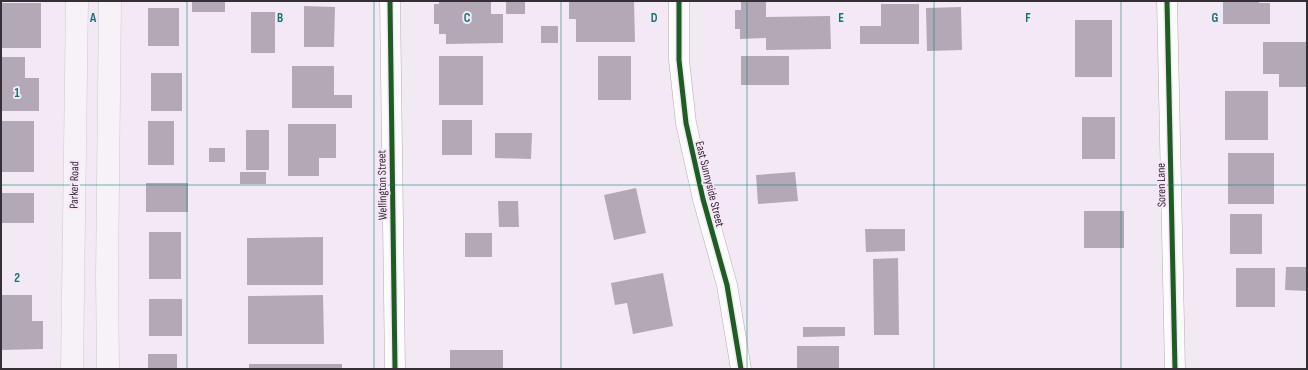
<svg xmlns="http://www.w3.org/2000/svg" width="1308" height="370" font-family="'Sofia Sans Condensed',sans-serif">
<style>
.building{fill:#b3a8b5}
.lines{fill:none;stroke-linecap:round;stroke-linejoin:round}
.minor-casing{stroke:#b4acb4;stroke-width:21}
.major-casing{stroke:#cfc9cf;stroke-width:23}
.minor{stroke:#fdfcfd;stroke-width:20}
.major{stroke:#f6f2f7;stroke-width:22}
.cycleway-casing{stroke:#f7e5f8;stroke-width:8}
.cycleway{stroke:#1b5e20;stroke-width:5}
.grid{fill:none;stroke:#0f766e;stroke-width:1;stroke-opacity:0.55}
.labels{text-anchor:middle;stroke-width:4;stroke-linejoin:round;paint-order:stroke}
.street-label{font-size:12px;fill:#352e35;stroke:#f7e5f8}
.grid-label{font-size:13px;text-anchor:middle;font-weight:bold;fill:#0f766e;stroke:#f7e5f8;stroke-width:4;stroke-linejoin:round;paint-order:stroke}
</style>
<rect width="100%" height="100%" fill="#f3e9f4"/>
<g class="building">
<rect x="192" y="1" width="33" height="11"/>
<path d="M 439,1 L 491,1 L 491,14 L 503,14 L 503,43 L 446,44 L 446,34 L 439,34 L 439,24 L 434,24 L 434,4 L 439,4 Z"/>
<rect x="506" y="1" width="19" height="13"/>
<path d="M 569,1 L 634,1 L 635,42 L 576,42 L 576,19 L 569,19 Z"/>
<path d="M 741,1 L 766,1 L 766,17 L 830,16 L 831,49 L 766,50 L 766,38 L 740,39 L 740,29 L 735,29 L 735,10 L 741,10 Z"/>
<path d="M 1223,1 L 1259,1 L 1259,3 L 1270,3 L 1270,24 L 1223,24 Z"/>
<rect x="1" y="3" width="40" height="45"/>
<path d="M 881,4 L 919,4 L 919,44 L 860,44 L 860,26 L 881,26 Z"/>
<path d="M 304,6 L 335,7 L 334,47 L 304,47 Z"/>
<path d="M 961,7 L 962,50 L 927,51 L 926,8 Z"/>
<rect x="148" y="8" width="31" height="38"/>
<rect x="251" y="12" width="24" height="41"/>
<rect x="1075" y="20" width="37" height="57"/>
<rect x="541" y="26" width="17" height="17"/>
<path d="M 1263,42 L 1307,42 L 1307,87 L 1279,87 L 1279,74 L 1263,74 Z"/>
<rect x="439" y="56" width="44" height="49"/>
<rect x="598" y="56" width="33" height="44"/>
<rect x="741" y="56" width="48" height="29"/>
<path d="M 1,57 L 25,57 L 25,78 L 39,78 L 39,111 L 1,111 Z"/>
<path d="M 292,66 L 334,66 L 334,95 L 352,95 L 352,108 L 292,108 Z"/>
<rect x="151" y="73" width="31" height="38"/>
<rect x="1225" y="91" width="43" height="49"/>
<rect x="1082" y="117" width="33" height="42"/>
<rect x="442" y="120" width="30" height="35"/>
<rect x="1" y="121" width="33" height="51"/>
<rect x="148" y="121" width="26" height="44"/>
<path d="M 288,124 L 336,124 L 336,158 L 319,158 L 319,176 L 288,176 Z"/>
<rect x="246" y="130" width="23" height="40"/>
<path d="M 495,133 L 532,133 L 531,159 L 495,158 Z"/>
<rect x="209" y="148" width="16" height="14"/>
<rect x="1228" y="153" width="46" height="51"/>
<rect x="240" y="172" width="26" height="12"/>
<path d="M 795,172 L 798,201 L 758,204 L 756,175 Z"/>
<rect x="146" y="183" width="42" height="29"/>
<path d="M 636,188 L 646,233 L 614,240 L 604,195 Z"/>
<rect x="1" y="193" width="33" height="30"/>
<path d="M 498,201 L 518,201 L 519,227 L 499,227 Z"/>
<rect x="1084" y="211" width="40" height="37"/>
<rect x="1230" y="214" width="32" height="40"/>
<path d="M 865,229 L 905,229 L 905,251 L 866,252 Z"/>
<rect x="149" y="232" width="32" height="47"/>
<rect x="465" y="233" width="27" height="24"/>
<path d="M 323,237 L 323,285 L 247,285 L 247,238 Z"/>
<path d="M 898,258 L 899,335 L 874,335 L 873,259 Z"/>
<path d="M 1286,267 L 1307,267 L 1307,291 L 1285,290 Z"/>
<rect x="1236" y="268" width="39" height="39"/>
<path d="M 663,273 L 673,326 L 633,334 L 627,303 L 615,305 L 611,283 Z"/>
<path d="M 1,295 L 32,295 L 32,321 L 43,321 L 43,349 L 1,350 Z"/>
<path d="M 323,295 L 324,344 L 248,344 L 248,296 Z"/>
<rect x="149" y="299" width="33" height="37"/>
<path d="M 803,327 L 845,327 L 845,336 L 803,337 Z"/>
<rect x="797" y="346" width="42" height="23"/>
<rect x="450" y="350" width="53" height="19"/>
<rect x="148" y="354" width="29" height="15"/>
<rect x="249" y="364" width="93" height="5"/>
</g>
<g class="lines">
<g class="minor-casing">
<g id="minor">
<path d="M 390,1 L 395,369"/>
<path d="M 679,1 L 679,60 L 686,123 L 703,199 L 727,285 L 741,369"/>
<path d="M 1167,1 L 1175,369"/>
</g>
</g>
<g class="major-casing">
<g id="major">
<path d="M 72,369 L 77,1"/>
<path d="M 108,369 L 107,277 L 110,1"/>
</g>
</g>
<use href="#minor" class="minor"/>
<use href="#major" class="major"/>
<g class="cycleway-casing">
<g id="cycleway">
<path d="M 390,1 L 395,369"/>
<path d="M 679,1 L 679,60 L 686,123 L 703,199 L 727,285 L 741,369"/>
<path d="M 1167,1 L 1175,369"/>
</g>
</g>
<use href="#cycleway" class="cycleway"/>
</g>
<path class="grid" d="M 187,1 L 187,369M 374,1 L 374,369M 561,1 L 561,369M 747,1 L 747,369M 934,1 L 934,369M 1121,1 L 1121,369M 1,185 L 1307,185"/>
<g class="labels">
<g class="street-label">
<text transform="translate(710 184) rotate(76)" y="4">East Sunnyside Street</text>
<text transform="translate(74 185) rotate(-89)" y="4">Parker Road</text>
<text transform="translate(382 185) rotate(-91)" y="4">Wellington Street</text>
<text transform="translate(1161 185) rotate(-91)" y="4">Soren Lane</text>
</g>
</g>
<g class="grid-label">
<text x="93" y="22">A</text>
<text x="280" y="22">B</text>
<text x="467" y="22">C</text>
<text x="654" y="22">D</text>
<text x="841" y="22">E</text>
<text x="1028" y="22">F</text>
<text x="1215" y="22">G</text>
<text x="17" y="97">1</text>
<text x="17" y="282">2</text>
</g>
<rect width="1308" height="370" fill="none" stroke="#352e35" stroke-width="4"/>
</svg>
